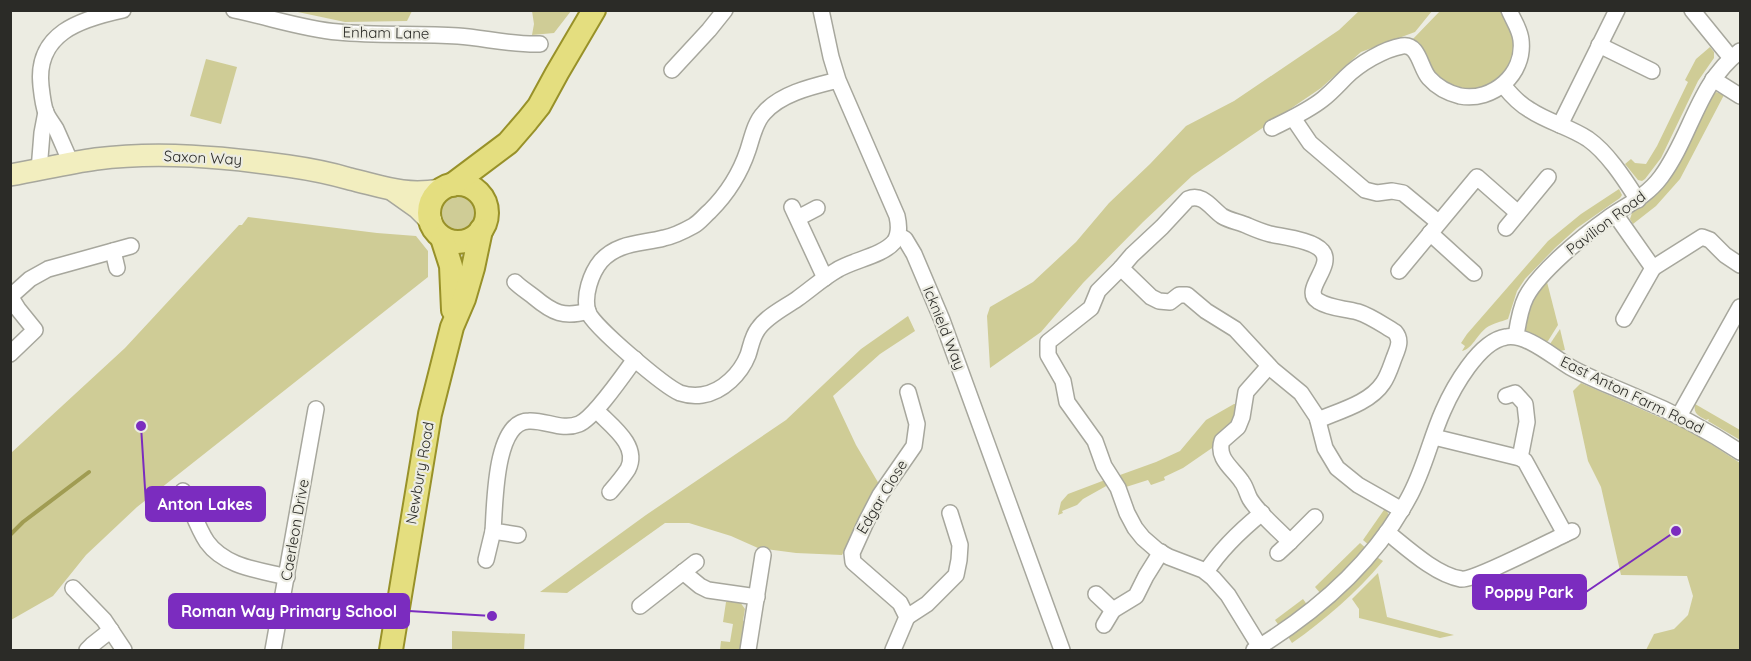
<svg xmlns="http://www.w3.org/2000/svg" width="1751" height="661" font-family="Quicksand,sans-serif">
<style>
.green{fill:#cfcc96}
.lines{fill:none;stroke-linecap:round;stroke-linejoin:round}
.stream{stroke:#a09c52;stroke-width:4}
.street-casing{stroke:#a7a79d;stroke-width:18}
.secondary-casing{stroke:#a7a79d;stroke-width:24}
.primary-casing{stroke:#989129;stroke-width:26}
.street{stroke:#fff;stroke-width:15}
.secondary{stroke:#f2eebf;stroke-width:21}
.primary{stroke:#e4de7f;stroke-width:22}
.labels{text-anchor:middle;stroke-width:4.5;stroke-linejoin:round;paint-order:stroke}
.street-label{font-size:15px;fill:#2b2b27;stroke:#ecece2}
.leader{fill:none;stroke:#7b2cbf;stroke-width:2}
.callout-dot{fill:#7b2cbf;stroke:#ecece2;stroke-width:2}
.callout{fill:#7b2cbf;stroke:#7b2cbf;stroke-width:2}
.callout-label{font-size:16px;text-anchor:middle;font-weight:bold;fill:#fff}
</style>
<rect width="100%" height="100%" fill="#ecece2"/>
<g class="green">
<path d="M 293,11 L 412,11 L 407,21 L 345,22 Z"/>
<path d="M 532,11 L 532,10 L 571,11 L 554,33 L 532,35 L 534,24 Z"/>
<path d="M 1359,11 L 1432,11 L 1415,32 L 1361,52 L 1321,88 L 1192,176 L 1143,222 L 1083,283 L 1041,332 L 990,368 L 987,316 L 990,307 L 1033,282 L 1076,242 L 1109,203 L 1150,164 L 1186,126 L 1234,101 L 1339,30 Z"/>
<path d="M 1440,11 L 1502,11 L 1516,44 L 1512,65 L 1497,85 L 1461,92 L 1436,79 L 1418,44 L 1412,40 Z"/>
<path d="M 1710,47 L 1714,52 L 1714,58 L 1698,81 L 1661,158 L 1645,179 L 1642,181 L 1638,180 L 1625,164 L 1631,159 L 1635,163 L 1646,164 L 1657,146 L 1688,82 L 1685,80 L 1696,59 Z"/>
<path d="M 206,59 L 237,67 L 221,124 L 190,116 Z"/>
<path d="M 1716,92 L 1724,95 L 1680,179 L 1656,206 L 1633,224 L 1630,219 L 1632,213 L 1653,197 L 1675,171 L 1712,96 Z"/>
<path d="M 1619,189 L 1622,195 L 1620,198 L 1577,228 L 1555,248 L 1525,279 L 1517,291 L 1508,319 C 1501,322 1493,323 1486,328 C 1477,335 1472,349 1462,351 L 1465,346 L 1461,343 L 1467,334 L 1548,241 L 1581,214 Z"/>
<circle cx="459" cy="213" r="20"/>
<path d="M 248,217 L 377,233 L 416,236 L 428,251 L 428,277 L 137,507 L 86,555 L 53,596 L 11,620 L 11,453 L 125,348 L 239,225 L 242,225 Z"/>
<path d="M 1545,280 L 1547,282 L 1558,325 L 1548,341 L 1542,342 L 1528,334 L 1524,329 L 1528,303 Z"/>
<path d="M 908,316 L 915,331 L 880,354 L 833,396 L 856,445 L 879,484 L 842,555 L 796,553 L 758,548 L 731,536 L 689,523 L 665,523 L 567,593 L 540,592 L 646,515 L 786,420 L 861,349 Z"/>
<path d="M 1560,329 L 1565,350 L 1560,351 L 1550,344 Z"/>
<path d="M 1581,383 L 1691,431 L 1740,463 L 1740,650 L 1646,650 L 1654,634 L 1674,629 L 1688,615 L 1693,596 L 1687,576 L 1621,575 L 1601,487 L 1588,461 L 1573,391 Z"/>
<path d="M 1234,404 L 1238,404 L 1236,421 L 1215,437 L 1212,448 L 1183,468 L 1164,477 L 1165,480 L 1151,485 L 1148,480 L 1126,487 L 1120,475 L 1156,462 L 1180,451 L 1206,420 Z"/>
<path d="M 1695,404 L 1740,430 L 1740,440 L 1708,421 L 1709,419 L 1706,420 C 1699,416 1693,414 1695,404 Z"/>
<path d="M 1105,480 L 1108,485 L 1083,499 L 1077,505 L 1062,511 L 1063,513 L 1058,515 L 1061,502 L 1068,494 Z"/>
<path d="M 1386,507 L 1389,517 L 1370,546 L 1363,540 Z"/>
<path d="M 1360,543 L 1367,549 L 1321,594 L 1315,587 Z"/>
<path d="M 1375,556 L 1383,561 C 1357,592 1325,620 1292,643 L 1287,635 Z"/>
<path d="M 1378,573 L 1387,617 L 1454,635 L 1440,638 L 1359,618 L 1359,609 L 1352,599 Z"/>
<path d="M 1303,599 L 1308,606 L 1280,627 L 1275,620 Z"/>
<path d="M 734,601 L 740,602 L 745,609 L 743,621 L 746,622 L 742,650 L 720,650 L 721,641 L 730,642 L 733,624 L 723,622 L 726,602 Z"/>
<path d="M 452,631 L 525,634 L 524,650 L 452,650 Z"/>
</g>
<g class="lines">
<path class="stream" d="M 10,535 L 23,522 L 89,472"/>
<g class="street-casing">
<g id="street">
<path d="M 234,10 C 269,17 303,29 338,32 C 378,36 418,33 458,36 C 485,38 512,45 540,44"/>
<path d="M 821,10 L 831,57 L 838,80 L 897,216 C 899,225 900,234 894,242 C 882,256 853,260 837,270 C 823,278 811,289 797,299 C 784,308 767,316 758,329 C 752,337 751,346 748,355 C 741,373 723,392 702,395 C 695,396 686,395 680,393 C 664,386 594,327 588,312 C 583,296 591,273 601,261 C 618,242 642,244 664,238 C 674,236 684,231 693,226 C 700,222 704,216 710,211 C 728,193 740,174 748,150 C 752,138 755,122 764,113 C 781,93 814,86 838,80"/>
<path d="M 1692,10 L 1731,58"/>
<path d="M 1599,45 L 1652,71"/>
<path d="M 672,70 L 709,30 L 725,10"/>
<path d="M 1713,79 L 1740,96"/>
<path d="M 1503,85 C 1511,95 1519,104 1530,110 C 1548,122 1570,127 1588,139 C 1608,153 1625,180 1638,200"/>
<path d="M 1293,118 L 1310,143 L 1365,190 L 1377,193 L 1392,191 L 1403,193 L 1438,222"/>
<path d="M 1560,125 L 1617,10"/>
<path d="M 1272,128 C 1290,119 1308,111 1323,99 C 1332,92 1339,84 1346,77 C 1359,64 1384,49 1402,46 C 1419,43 1420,68 1429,78 C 1437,87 1448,93 1460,96 C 1493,102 1525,74 1521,40 C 1520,29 1513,20 1509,10"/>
<path d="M 71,163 C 66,152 61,140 56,129 C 53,124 49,119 46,113 C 43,105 42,95 41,86 C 35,33 81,19 123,10"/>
<path d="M 39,170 L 42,133 L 46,112"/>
<path d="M 792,207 L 825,278"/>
<path d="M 1615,214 L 1653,268 L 1624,319"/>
<path d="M 798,218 L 817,208"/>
<path d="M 1506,228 L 1548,177"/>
<path d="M 1430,233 L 1474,273"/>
<path d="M 898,235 L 905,239 L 914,254 L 942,320 L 1062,650"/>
<path d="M 113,251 L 117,268"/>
<path d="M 1121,268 L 1151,297 L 1159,301 L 1170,302 L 1179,295 L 1187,295 L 1206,311 L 1235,329 L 1273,370 L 1301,393 L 1317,417 L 1325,448 L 1337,468 L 1358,485 L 1402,510"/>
<path d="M 1653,268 L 1702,237 L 1710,240 L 1725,255 L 1740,265"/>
<path d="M 1399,271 L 1477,177 L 1518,213"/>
<path d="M 515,282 C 521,288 528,292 534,297 C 553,313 564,318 588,311"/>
<path d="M 10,296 L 18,309 L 35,330 L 10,354"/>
<path d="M 11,296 L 30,279 L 48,269 L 131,246"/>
<path d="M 1516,336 C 1518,323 1520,309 1526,297 C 1539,272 1584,235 1608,218 C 1627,205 1647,196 1661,177 C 1692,135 1697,84 1740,51"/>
<path d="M 1269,366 L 1246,392 L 1242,417 L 1238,427 L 1222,441 C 1216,459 1234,469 1242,482 C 1246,487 1247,494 1250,499 C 1260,515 1277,528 1290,542 L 1315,517"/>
<path d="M 1506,396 L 1515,393 L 1525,404 L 1527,422 L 1520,458"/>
<path d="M 596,410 C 610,425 640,445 628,469 C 623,477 616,485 610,492"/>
<path d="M 1679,416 L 1740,307"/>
<path d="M 1434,437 L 1520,458 L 1525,461 L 1565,534"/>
<path d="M 183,491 C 191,507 197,527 207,542 C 225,567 259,570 287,577"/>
<path d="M 1387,532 C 1407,548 1436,575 1461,579 C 1474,581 1554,539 1572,531"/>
<path d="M 518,535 L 493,531 C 495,507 494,421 529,421 C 546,420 562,431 579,424 C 594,418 624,374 635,359"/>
<path d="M 1278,553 L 1290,542"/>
<path d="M 486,560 L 493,531"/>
<path d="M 683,572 L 700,586 L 708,590 L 757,597"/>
<path d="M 1206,572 C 1221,549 1241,530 1262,513"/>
<path d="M 73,588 L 104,620 L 124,650"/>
<path d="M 1096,594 L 1113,610"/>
<path d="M 640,606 L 696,562"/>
<path d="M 907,617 L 927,604 L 956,575 L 959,560 L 960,545 L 950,513"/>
<path d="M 1104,625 L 1113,610 L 1136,596 L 1146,576 L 1161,552"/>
<path d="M 1260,647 L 1228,595 L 1213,578 L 1203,570 L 1169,557 L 1158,551 L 1143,538 L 1135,528 L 1127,513 L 1118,488 L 1104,466 L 1095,441 L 1067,402 L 1063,381 L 1048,355 L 1048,342 L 1091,308 L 1098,291 L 1121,268 L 1132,255 L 1162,227 L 1188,199 C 1203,193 1211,208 1222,216 C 1230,221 1240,222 1248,226 C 1255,229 1262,232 1270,234 C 1283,237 1313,240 1322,251 C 1335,266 1301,290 1318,301 C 1331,309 1344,308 1358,312 C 1371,316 1383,325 1395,332 C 1402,340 1398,348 1394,358 C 1391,366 1388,376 1383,383 C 1370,403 1339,411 1318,420"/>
<path d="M 87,650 L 92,645 L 111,630"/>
<path d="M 273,650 L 316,409"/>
<path d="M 748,650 L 763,555"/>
<path d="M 893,650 L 907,617 L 900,603 L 853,562 L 852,553 L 866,522 L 880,495 L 914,446 L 917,424 L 908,392"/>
<path d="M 1254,650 C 1315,613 1373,563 1408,499 C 1424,471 1430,440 1443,411 C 1453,388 1479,341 1506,337 C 1526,333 1553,357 1570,367 C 1591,379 1614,387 1636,397 C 1673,412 1707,430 1740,452"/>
</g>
</g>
<g class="secondary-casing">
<g id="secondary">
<path d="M 10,175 C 39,170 67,163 96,159 C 159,151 224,157 288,166 C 309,169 330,173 350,179 C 384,187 404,196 440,190"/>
<path d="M 394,191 L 418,208 L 431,221"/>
</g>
</g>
<g class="primary-casing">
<g id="primary">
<circle cx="458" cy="213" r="29"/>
<path d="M 452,185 L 508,143 L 527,121 L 539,106 L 557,73 L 594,10"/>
<path d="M 442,238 L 451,266 L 453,310"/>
<path d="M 391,650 L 430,414 L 452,327 L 464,299 L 473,268 L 481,230"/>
</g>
</g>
<use href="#street" class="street"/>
<use href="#secondary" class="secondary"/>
<use href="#primary" class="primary"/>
</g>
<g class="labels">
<g class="street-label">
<text transform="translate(386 33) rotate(1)" y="5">Enham Lane</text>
<text transform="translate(203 158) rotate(3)" y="5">Saxon Way</text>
<text transform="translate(1606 223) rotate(-37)" y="5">Pavilion Road</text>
<text transform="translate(944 328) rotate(68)" y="5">Icknield Way</text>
<text transform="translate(1632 395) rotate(26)" y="5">East Anton Farm Road</text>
<text transform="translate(420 473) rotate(-80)" y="5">Newbury Road</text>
<text transform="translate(882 497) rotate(-59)" y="5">Edgar Close</text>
<text transform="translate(295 530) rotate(-80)" y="5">Caerleon Drive</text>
</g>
</g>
<path class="leader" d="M141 426L146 504M1676 531L1586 592M492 616L409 611"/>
<g class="callout-dot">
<circle cx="141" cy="426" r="6"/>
<circle cx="1676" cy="531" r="6"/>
<circle cx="492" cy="616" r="6"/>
</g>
<g class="callout">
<rect x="146" y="487" width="119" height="34" rx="6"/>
<rect x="1473" y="575" width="113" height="34" rx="6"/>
<rect x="169" y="594" width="240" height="34" rx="6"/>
</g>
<g class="callout-label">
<text x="205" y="510">Anton Lakes</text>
<text x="1529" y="598">Poppy Park</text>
<text x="289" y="617">Roman Way Primary School</text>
</g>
<rect width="1751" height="661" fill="none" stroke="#2b2b27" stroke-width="24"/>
</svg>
